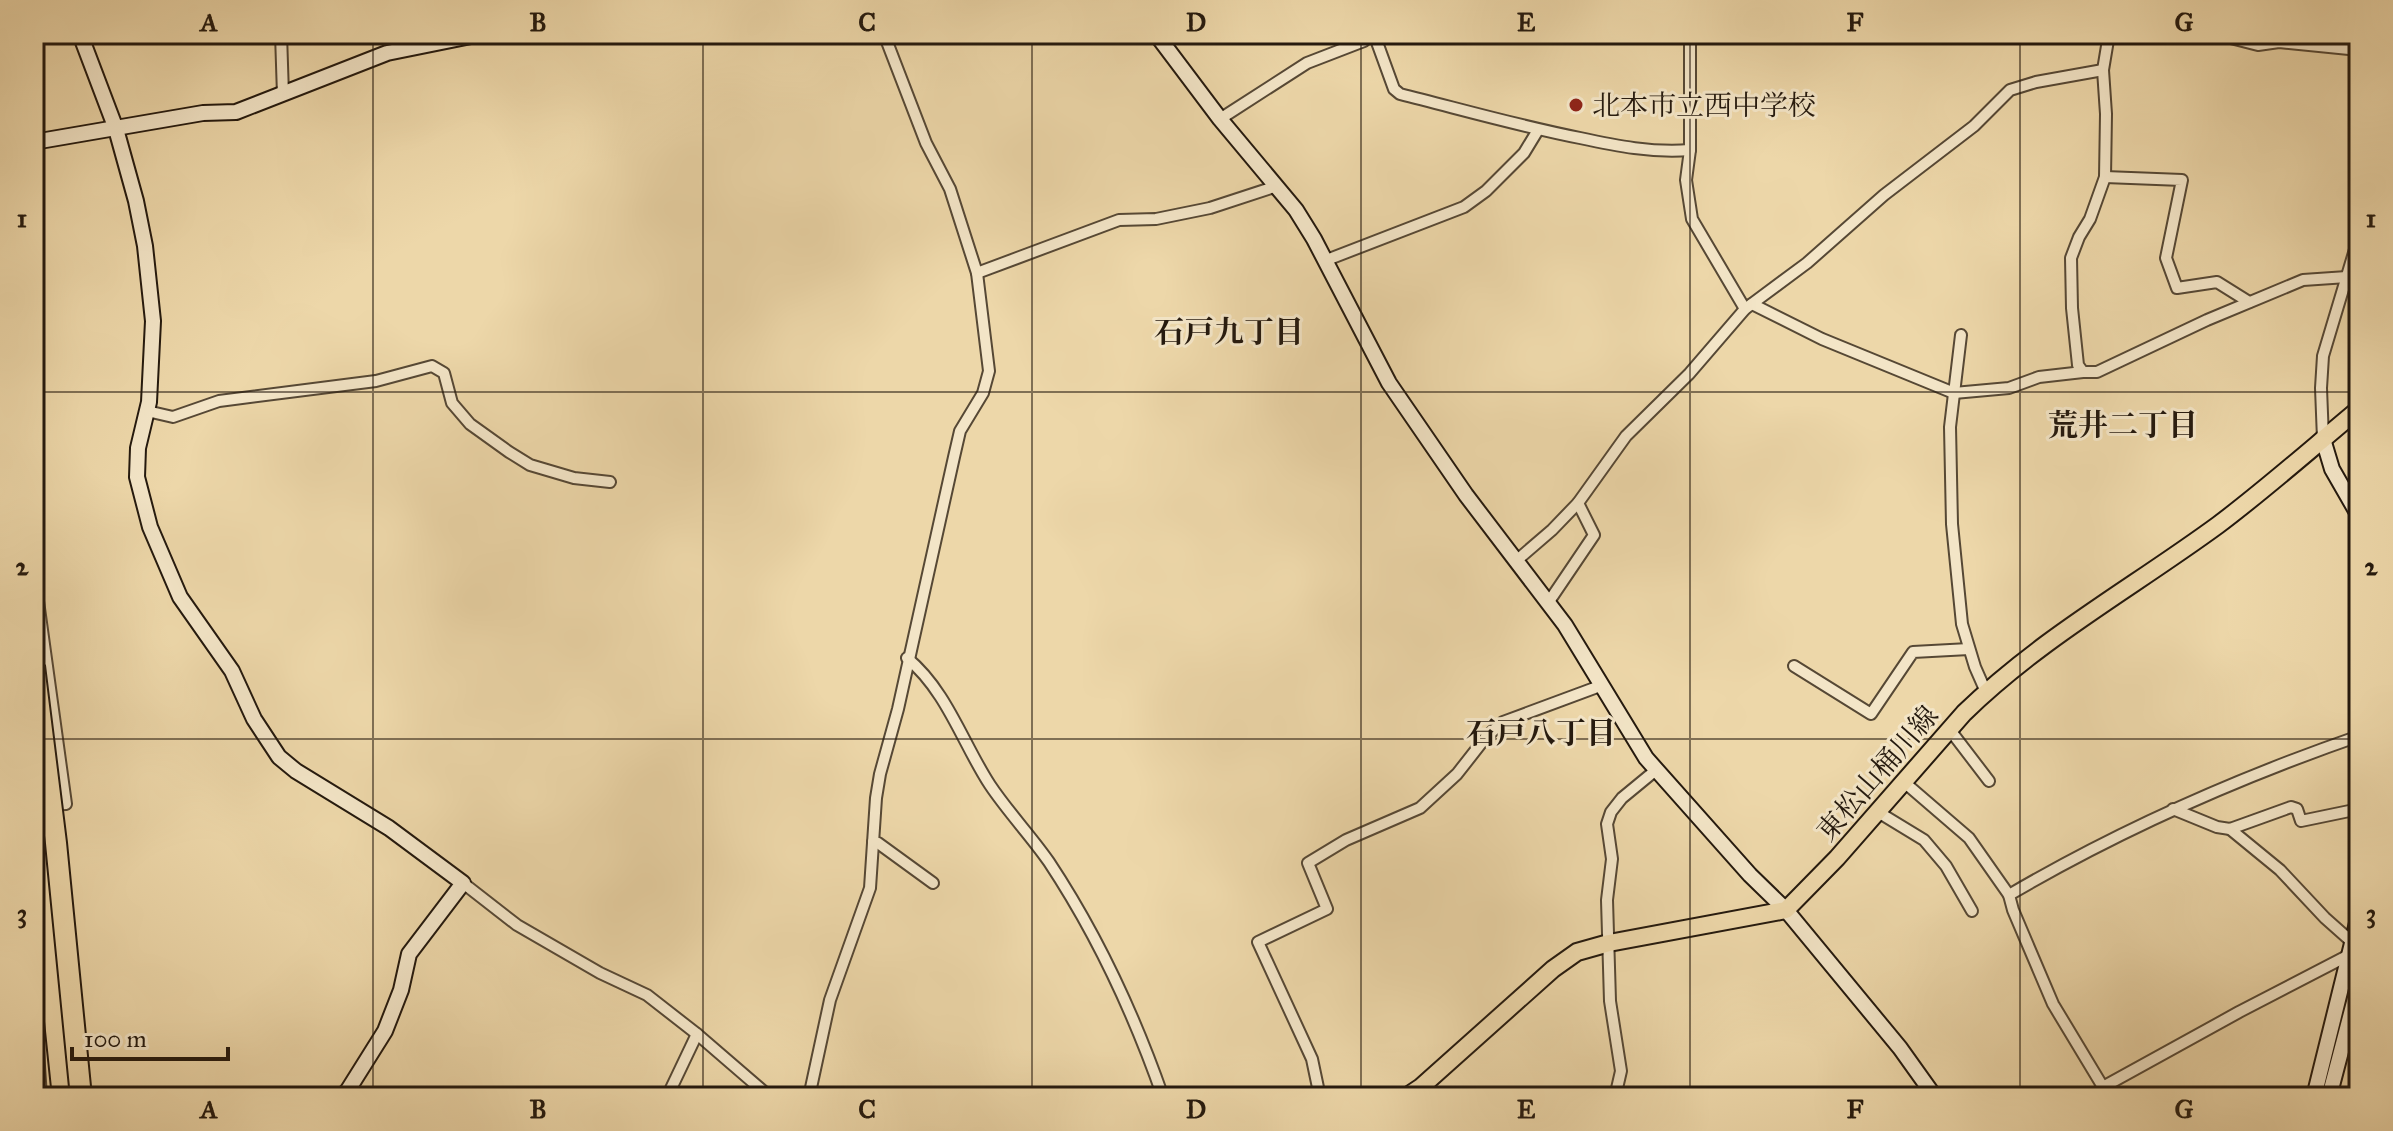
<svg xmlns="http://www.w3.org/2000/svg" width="2393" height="1131" font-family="'IM FELL Great Primer','Noto Serif JP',serif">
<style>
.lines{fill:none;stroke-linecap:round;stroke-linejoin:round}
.street-casing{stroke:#564835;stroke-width:14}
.secondary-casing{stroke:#24190e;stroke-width:18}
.primary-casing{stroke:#24190e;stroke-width:20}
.highway-casing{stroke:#24190e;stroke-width:24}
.street{stroke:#f3e5c7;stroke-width:10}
.secondary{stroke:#f3e5c7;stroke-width:14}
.primary{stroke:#edd7a9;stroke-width:16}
.highway{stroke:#edd7a9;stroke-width:20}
.highway-bridge-casing{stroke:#24190e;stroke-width:24;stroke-linecap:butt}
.highway-bridge{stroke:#edd7a9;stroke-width:20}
.grid{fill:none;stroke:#24190e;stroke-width:2;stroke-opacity:0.55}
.poi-dot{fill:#8f2418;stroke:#f3e5c7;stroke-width:3}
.labels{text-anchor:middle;stroke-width:6;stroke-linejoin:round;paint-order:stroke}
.poi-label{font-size:28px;fill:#24190e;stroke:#f3e5c7;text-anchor:start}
.street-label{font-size:28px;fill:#24190e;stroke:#f3e5c7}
.neighbourhood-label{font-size:30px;font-weight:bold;fill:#24190e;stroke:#f3e5c7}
.neatline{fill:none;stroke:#24190e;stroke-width:3}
.grid-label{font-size:26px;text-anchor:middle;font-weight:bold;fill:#24190e}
</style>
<rect width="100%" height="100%" fill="#edd7a9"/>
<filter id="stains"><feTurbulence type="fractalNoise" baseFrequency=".0025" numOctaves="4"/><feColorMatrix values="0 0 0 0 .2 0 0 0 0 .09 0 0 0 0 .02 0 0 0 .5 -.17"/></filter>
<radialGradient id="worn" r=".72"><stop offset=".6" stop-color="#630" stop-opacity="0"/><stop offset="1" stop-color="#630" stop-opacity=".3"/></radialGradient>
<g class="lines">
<g class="street-casing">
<g id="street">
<path d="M 281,34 L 283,95"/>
<path d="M 1374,34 L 1394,89 L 1400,94 C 1460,109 1519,126 1580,138 C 1617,146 1652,153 1690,150"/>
<path d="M 1690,34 L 1690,150 L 1686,180 L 1692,219 L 1745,309"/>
<path d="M 2109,34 L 2103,70 L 2106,114 L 2105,177 L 2090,219 L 2079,237 L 2071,258 L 2072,308 L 2078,365 L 2083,372 L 2097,372 L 2207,320 L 2303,280 L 2347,277"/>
<path d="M 2215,34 L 2258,45 L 2279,42 L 2359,50"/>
<path d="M 1220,119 L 1307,63 L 1364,41 L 1372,34"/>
<path d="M 2105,177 L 2182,180 L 2166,258 L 2177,288 L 2217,282 L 2249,302"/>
<path d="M 1324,261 L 1464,207 L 1486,191 L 1524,153 L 1538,130"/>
<path d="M 977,273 L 1119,220 L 1156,219 L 1210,208 L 1277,186"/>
<path d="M 1752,304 L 1822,339 L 1954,393 L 2009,388 L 2039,377 L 2083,372"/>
<path d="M 1961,335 L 1950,427 L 1952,524 L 1962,624 L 1975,667 L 1986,692"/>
<path d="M 147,411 L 173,417 L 219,401 L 376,381 L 432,366 L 444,373 L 452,403 L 470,424 L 509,452 L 530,465 L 574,478 L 610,482"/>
<path d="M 2323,439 L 2321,388 L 2323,356 L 2359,236"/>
<path d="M 1516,561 L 1552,530 L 1578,503 L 1626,436 L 1689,374 L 1745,309 L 1807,263 L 1884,195 L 1974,126 L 2010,90 L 2036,82 L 2103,70"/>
<path d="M 34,572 L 66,804 L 34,806"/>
<path d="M 1548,603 L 1594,535 L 1578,503"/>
<path d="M 907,658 C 947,691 963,744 990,785 C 1008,812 1031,836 1049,862 C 1098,936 1134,1014 1163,1097"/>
<path d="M 1794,666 L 1871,714 L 1913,652 L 1969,649"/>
<path d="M 1950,730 L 1989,781"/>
<path d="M 1904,782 L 1969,838 L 2009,895 C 2120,830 2238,778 2359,736"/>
<path d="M 2173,809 L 2217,827 L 2230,829 L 2291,807 L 2297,809 L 2301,821 L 2359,809"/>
<path d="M 1878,812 L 1924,840 L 1946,866 L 1972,911"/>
<path d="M 2230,829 L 2280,870 L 2325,918 L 2352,942 L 2357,943"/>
<path d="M 873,842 L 878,843 L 933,883"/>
<path d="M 463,883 L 517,925 L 600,973 L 647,995 L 697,1034 L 770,1097"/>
<path d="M 2009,895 L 2013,910 L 2053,1004 L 2103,1087"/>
<path d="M 34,989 L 41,1097"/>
<path d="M 667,1097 L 697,1034"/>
<path d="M 809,1097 L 830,1000 L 870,888 L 876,798 L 880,774 L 898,709 L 954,457 L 960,431 L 983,393 L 989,371 L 977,273 L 950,189 L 926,143 L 884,34"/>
<path d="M 1320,1097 L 1312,1059 L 1258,942 L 1327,909 L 1308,863 L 1346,840 L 1420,808 L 1457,774 L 1486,737 L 1503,722 L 1600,686"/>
<path d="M 1615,1097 L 1621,1071 L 1610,1001 L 1607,900 L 1612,859 L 1607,824 L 1611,812 L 1622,798 L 1656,770"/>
<path d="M 2092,1097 L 2103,1087 L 2239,1012 L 2349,955"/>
</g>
</g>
<g class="secondary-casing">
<g id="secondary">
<path d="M 80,34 L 116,129 L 136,201 L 145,246 L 153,321 L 149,402 L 138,448 L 137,477 L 150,527 L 180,597 L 232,671 L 254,719 L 279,757 L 296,771 L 389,828 L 463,883 L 409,954 L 401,990 L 385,1031 L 348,1090 L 341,1097"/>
<path d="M 1156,34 L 1220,119 L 1296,210 L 1314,239 L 1389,383 L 1466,495 L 1565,625 L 1646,758 L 1750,875 L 1786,910 L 1900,1048 L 1935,1097"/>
<path d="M 34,142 L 203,113 L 236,112 L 387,53 L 481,34"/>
<path d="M 2323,439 L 2332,469 L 2359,516"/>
<path d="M 2314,1097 L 2359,915"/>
<path d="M 2329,1097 L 2359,983"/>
</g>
</g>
<g class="primary-casing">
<path id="primary" d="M 1406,1097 L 1421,1087 L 1553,969 L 1577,952 L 1609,943 L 1786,910 L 1837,858 L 1964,713 C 2041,638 2132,588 2218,525 C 2266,489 2312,448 2359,409"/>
</g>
<g class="highway-casing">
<path id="highway" d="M 34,821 L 63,1097"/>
</g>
<use href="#street" class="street"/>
<use href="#secondary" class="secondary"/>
<use href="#primary" class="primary"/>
<use href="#highway" class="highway"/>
<g class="highway-bridge-casing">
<path id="highway-bridge" d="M 34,666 L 56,843 L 81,1097"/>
</g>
<use href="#highway-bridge" class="highway-bridge"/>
</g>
<path class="grid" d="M 373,34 L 373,1097M 703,34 L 703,1097M 1032,34 L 1032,1097M 1361,34 L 1361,1097M 1690,34 L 1690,1097M 2020,34 L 2020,1097M 34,392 L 2359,392M 34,739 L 2359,739"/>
<circle class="poi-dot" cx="1576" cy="105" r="8"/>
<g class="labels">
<g class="poi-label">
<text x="1592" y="115">北本市立西中学校</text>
</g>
<g class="street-label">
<text transform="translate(1877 773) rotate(-49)" y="10">東松山桶川線</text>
</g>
<g class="neighbourhood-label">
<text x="1229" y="342">石戸九丁目</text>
<text x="2123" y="435">荒井二丁目</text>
<text x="1541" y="743">石戸八丁目</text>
</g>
</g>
<rect width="2393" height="1131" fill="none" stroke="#edd7a9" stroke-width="88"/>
<path d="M72 1047v12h156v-12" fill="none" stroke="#24190e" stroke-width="4"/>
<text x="84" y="1047" font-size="24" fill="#24190e" stroke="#f3e5c7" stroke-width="6" paint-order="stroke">100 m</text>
<rect x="44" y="44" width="2305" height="1043" class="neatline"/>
<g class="grid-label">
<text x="209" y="31">A</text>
<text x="538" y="31">B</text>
<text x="867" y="31">C</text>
<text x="1196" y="31">D</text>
<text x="1526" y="31">E</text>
<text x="1855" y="31">F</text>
<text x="2184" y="31">G</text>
<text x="22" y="227">1</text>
<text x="2371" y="227">1</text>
<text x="22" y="575">2</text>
<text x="2371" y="575">2</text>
<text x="22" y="922">3</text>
<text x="2371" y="922">3</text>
<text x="209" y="1118">A</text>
<text x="538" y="1118">B</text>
<text x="867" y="1118">C</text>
<text x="1196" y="1118">D</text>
<text x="1526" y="1118">E</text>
<text x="1855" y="1118">F</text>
<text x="2184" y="1118">G</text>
</g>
<rect width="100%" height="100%" filter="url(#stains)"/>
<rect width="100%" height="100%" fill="url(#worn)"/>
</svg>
